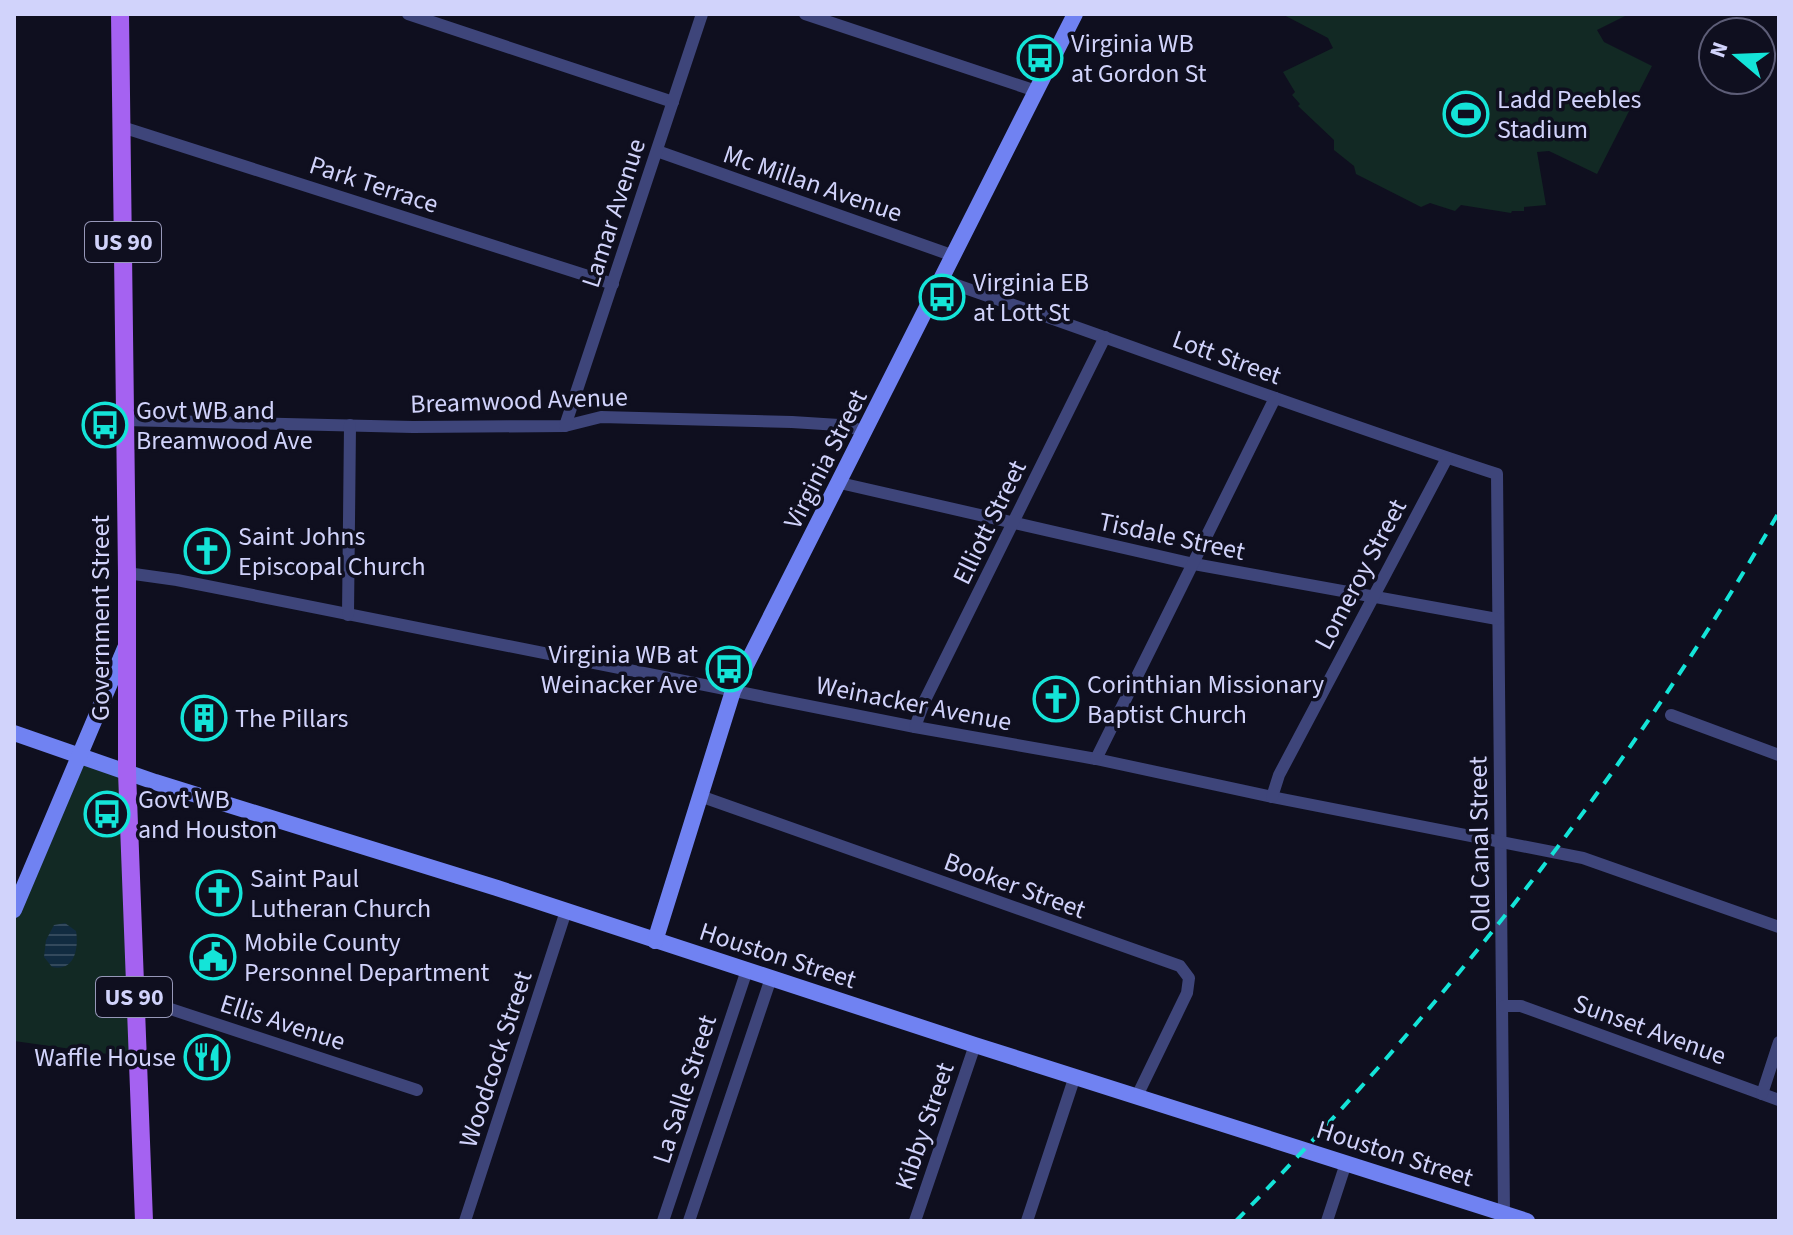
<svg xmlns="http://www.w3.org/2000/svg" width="1793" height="1235" font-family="'Source Sans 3',sans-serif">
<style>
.park{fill:#122924}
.water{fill:url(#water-rules)}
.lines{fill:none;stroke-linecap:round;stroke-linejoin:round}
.street{stroke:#3e457a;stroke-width:12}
.secondary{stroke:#7082f2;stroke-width:16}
.primary{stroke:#a562f1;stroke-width:18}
.rail{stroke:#14e4d8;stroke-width:4;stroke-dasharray:12 10;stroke-linecap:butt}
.labels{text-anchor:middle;stroke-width:7;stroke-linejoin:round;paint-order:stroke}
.shield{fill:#0f0f1f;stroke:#9798b9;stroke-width:2}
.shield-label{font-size:24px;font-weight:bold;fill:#d1d3fb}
.poi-label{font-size:26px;fill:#d1d3fb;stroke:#0f0f1f;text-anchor:start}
.street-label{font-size:26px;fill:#d1d3fb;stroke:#0f0f1f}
</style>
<defs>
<pattern id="water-rules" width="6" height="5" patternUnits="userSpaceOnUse" patternTransform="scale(2)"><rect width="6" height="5" fill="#112b40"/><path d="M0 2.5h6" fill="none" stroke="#33495c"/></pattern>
</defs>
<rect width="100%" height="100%" fill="#0f0f1f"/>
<g class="park">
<path d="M 1282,14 L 1629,14 L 1597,30 L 1604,42 L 1652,66 L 1597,174 L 1549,151 L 1537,152 L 1546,205 L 1524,207 L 1524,211 L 1512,211 L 1511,213 L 1461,205 L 1455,211 L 1430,203 L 1421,207 L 1356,174 L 1354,166 L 1334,150 L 1334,140 L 1298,106 L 1300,104 L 1292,95 L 1295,92 L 1283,72 L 1333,48 L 1328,38 Z"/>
<path d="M 80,755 L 127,772 L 136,1058 L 14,1041 L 14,910 Z"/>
</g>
<path class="water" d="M 65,923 L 76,931 C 79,949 74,972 52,967 L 44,957 L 46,940 L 54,925 Z"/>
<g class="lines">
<g class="street">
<path d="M 408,14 L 673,102"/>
<path d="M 805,14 L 1036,91"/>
<path d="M 122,127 L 613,284"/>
<path d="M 657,151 L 954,256"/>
<path d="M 942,280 C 1127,344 1311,413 1497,474 L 1504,1214"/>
<path d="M 124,420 L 413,427 L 565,426 L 601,417 L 792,422 L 839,425 L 866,431"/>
<path d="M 565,426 L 702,14"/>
<path d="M 840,483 L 1194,564 L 1497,619"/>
<path d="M 127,573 L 177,580 L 915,727 L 1096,759 L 1272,797 L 1583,858 L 1779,927"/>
<path d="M 348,615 L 350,425"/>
<path d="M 1671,715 L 1779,755"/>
<path d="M 915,727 L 925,700 L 1105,337"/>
<path d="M 1096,759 L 1275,398"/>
<path d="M 700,796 L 1180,966 L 1189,978 L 1187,993 L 1137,1096"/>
<path d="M 1272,797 L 1279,775 L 1447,458"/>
<path d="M 134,997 L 417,1090"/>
<path d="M 1504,1006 L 1521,1006 L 1779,1100"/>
<path d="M 1762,1094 L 1779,1042"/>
<path d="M 465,1221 L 566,911"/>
<path d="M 663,1221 L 747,970"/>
<path d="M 689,1221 L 771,978"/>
<path d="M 915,1221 L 975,1045"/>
<path d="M 1027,1221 L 1075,1076"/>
<path d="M 1327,1221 L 1346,1163"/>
</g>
<g class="secondary">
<path d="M 14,733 L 155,782 L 497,888 L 975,1045 L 1527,1221"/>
<path d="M 14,910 L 125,648"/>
<path d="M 655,941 L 733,691 L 1075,14"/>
</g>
<path class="primary" d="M 120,14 L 127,573 L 127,772 L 144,1221"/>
<path class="rail" d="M 1236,1221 C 1445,1007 1630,771 1779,512"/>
</g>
<defs>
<g id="bus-ring" transform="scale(2.3)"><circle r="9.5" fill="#0f0f1f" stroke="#14e4d8" stroke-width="1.5"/><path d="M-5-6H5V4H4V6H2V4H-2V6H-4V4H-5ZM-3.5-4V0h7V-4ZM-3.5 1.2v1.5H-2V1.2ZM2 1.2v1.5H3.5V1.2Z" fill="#14e4d8"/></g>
<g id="stadium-ring" transform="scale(2.3)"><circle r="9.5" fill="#0f0f1f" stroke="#14e4d8" stroke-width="1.5"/><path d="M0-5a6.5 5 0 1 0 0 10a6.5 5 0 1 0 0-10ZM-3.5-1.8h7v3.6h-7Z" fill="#14e4d8"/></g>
<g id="church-ring" transform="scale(2.3)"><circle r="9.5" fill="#0f0f1f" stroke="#14e4d8" stroke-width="1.5"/><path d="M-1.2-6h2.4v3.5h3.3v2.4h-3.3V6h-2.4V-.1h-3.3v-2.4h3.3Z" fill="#14e4d8"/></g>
<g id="building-ring" transform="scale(2.3)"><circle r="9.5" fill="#0f0f1f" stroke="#14e4d8" stroke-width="1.5"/><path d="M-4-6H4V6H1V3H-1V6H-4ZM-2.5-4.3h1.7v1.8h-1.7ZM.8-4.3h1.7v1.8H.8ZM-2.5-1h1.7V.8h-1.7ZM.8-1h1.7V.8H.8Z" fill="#14e4d8"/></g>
<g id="civic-ring" transform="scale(2.3)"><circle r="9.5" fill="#0f0f1f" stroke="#14e4d8" stroke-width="1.5"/><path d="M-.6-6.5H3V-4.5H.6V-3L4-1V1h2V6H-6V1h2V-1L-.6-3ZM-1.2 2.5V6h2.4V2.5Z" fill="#14e4d8"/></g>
<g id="restaurant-ring" transform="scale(2.3)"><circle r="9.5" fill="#0f0f1f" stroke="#14e4d8" stroke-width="1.5"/><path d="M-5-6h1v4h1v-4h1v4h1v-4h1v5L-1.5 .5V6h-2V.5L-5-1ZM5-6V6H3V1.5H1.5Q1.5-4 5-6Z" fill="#14e4d8"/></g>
</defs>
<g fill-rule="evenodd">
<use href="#bus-ring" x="1040" y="58"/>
<use href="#stadium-ring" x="1466" y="114"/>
<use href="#bus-ring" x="942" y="297"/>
<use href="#bus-ring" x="105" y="425"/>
<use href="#church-ring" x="207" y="551"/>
<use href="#bus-ring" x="729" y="669"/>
<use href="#church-ring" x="1056" y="699"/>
<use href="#building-ring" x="204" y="718"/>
<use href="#bus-ring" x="107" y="814"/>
<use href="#church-ring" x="219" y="893"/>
<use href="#civic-ring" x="213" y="957"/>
<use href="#restaurant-ring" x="207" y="1057"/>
</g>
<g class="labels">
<g class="shield">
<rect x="85" y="222" width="76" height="40" rx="6"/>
<rect x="96" y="977" width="76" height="40" rx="6"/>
</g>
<g class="shield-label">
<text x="123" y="250">US 90</text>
<text x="134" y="1005">US 90</text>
</g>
<g class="poi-label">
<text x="1071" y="52">Virginia WB<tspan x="1071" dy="30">at Gordon St</tspan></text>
<text x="1497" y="108">Ladd Peebles<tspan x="1497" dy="30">Stadium</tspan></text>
<text x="973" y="291">Virginia EB<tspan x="973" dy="30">at Lott St</tspan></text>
<text x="136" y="419">Govt WB and<tspan x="136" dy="30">Breamwood Ave</tspan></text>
<text x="238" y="545">Saint Johns<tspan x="238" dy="30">Episcopal Church</tspan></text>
<text x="698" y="663" text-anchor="end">Virginia WB at<tspan x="698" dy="30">Weinacker Ave</tspan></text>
<text x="1087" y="693">Corinthian Missionary<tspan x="1087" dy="30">Baptist Church</tspan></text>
<text x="235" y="727">The Pillars</text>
<text x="138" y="808">Govt WB<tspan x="138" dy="30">and Houston</tspan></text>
<text x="250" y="887">Saint Paul<tspan x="250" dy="30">Lutheran Church</tspan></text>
<text x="244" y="951">Mobile County<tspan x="244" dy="30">Personnel Department</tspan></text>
<text x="176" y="1066" text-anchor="end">Waffle House</text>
</g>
<g class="street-label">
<text transform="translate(813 183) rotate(19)" y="9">Mc Millan Avenue</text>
<text transform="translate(374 184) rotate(18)" y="9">Park Terrace</text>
<text transform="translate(613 213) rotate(-72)" y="9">Lamar Avenue</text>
<text transform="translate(1227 357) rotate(20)" y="9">Lott Street</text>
<text transform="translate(519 400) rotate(-2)" y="9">Breamwood Avenue</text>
<text transform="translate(825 459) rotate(-63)" y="9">Virginia Street</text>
<text transform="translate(989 522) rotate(-64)" y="9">Elliott Street</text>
<text transform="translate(1172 536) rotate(12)" y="9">Tisdale Street</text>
<text transform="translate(1360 574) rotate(-62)" y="9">Lomeroy Street</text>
<text transform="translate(100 618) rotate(-90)" y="9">Government Street</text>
<text transform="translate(914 703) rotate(11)" y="9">Weinacker Avenue</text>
<text transform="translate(1479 844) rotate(-91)" y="9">Old Canal Street</text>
<text transform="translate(1015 885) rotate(20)" y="9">Booker Street</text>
<text transform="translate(778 955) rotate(18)" y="9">Houston Street</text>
<text transform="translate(283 1022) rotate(18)" y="9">Ellis Avenue</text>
<text transform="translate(1650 1029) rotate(20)" y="9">Sunset Avenue</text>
<text transform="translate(495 1059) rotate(-72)" y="9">Woodcock Street</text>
<text transform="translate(684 1089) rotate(-72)" y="9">La Salle Street</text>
<text transform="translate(924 1126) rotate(-71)" y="9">Kibby Street</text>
<text transform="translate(1395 1153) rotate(18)" y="9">Houston Street</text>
</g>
</g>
<rect width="1793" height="1235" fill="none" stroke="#d1d3fb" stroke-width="32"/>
<g transform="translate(1737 56) rotate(289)"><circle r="38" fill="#0f0f1f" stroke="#5d5d77" stroke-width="2"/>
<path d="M0-6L14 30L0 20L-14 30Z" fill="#14e4d8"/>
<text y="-12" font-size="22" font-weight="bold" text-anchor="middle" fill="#d1d3fb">N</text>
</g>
</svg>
